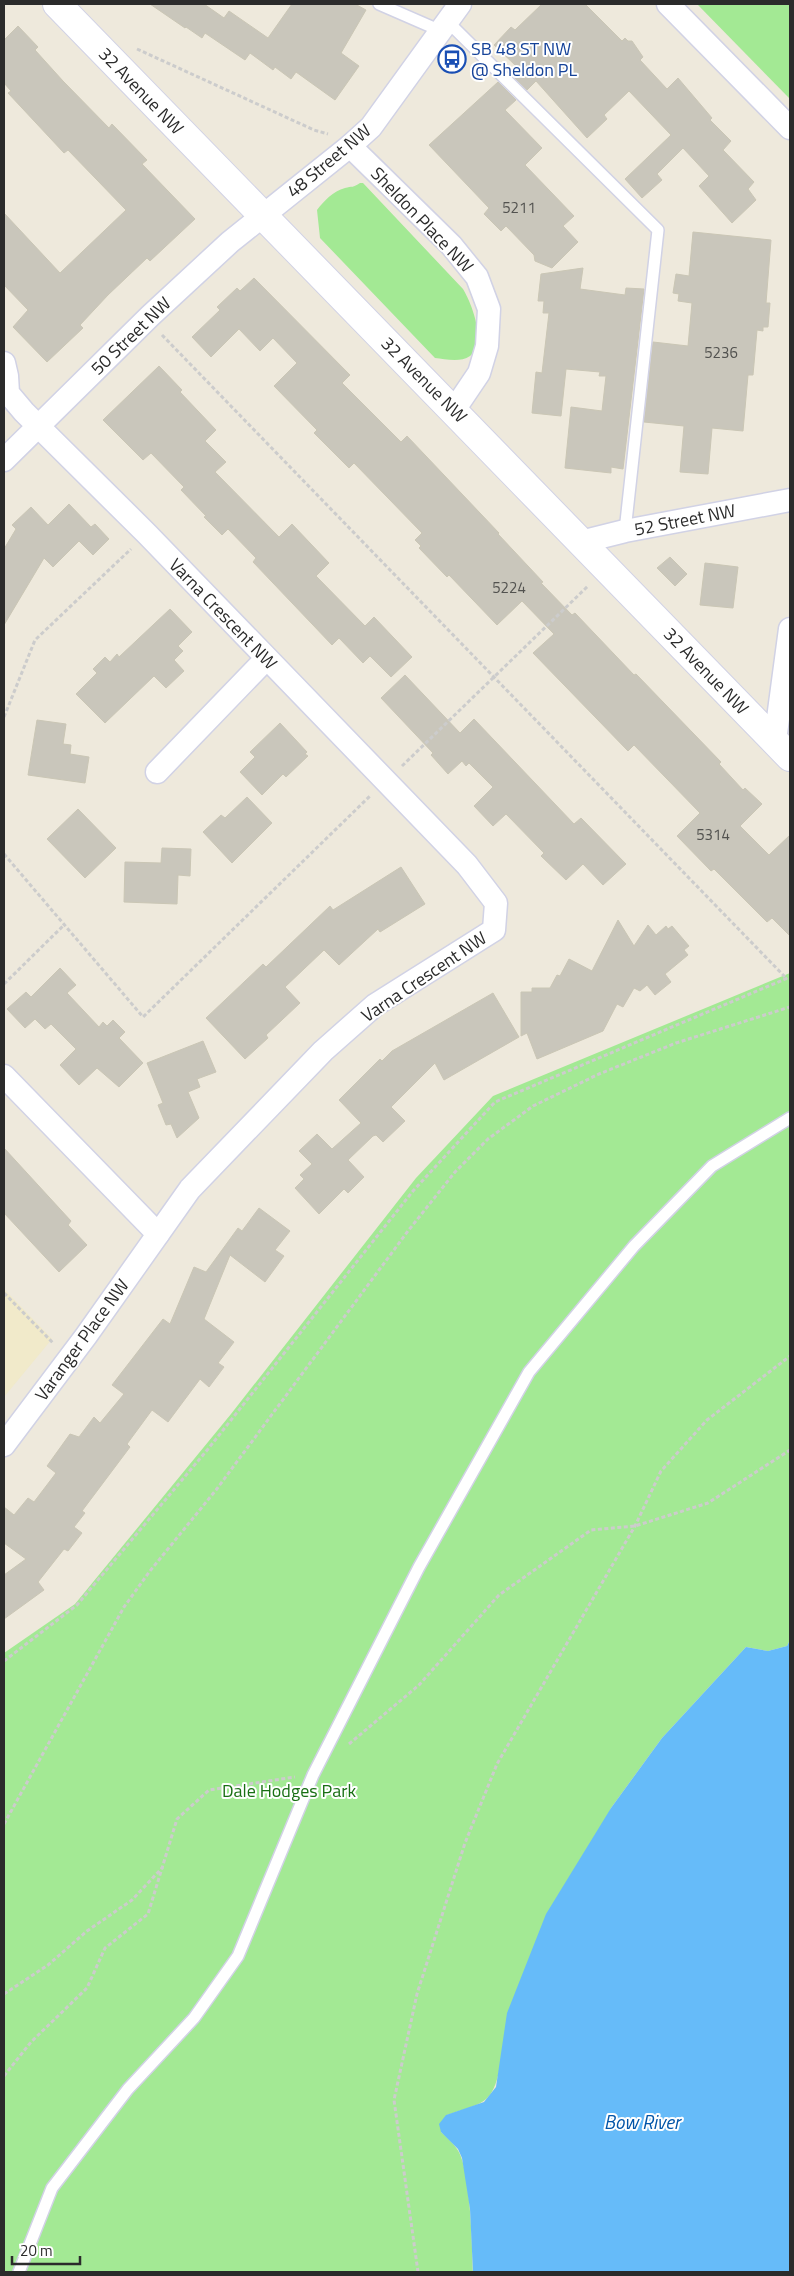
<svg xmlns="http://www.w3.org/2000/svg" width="794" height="2276" font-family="'Titillium Web',sans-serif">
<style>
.education{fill:#f1eaca}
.green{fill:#a3e994}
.water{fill:#66bbf9}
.building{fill:#c9c6bb;stroke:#cac6b5}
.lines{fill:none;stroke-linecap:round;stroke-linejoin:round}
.lane-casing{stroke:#d1d2e5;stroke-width:14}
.street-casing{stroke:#d1d2e5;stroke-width:25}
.secondary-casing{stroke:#d1d2e5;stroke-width:30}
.path{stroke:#ccc;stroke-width:3;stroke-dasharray:4 2.5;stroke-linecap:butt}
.lane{stroke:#fff;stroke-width:11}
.street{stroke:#fff;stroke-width:22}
.secondary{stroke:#fff;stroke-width:28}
.labels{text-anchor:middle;stroke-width:4;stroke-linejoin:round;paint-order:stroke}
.number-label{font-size:15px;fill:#52524f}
.transit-label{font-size:18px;fill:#164399;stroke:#fff;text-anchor:start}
.street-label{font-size:18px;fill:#2b2b2b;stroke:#fff}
.park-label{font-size:18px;fill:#196f14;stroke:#fff}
.water-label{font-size:19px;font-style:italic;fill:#0255a8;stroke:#fff}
</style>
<rect width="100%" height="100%" fill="#eee9dc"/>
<path class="education" d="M 4,1289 L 52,1339 L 4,1397 Z"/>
<g class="green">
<path d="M 697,4 L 790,4 L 790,99 Z"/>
<path d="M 360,183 L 363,183 L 463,289 C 472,304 487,343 470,356 C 460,363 445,359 435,358 L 320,238 L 317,210 C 324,201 333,191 345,188 C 352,186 353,188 360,183 Z"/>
<path d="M 790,973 L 790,1640 L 787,1646 L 768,1651 L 746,1647 L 662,1738 L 611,1808 L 500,2066 C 493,2106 481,2103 447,2115 L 441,2132 C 447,2137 453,2143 457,2149 C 471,2168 472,2247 473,2272 L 4,2272 L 4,1653 L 75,1604 L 231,1414 L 416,1178 L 493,1096 Z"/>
</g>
<path class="water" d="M 790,1640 L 790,2272 L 473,2272 L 470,2209 L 462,2158 L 458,2149 L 441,2132 L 439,2124 L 446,2115 L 484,2102 L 496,2087 L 507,2013 L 546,1914 L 611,1808 L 662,1738 L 746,1647 L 768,1651 L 787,1646 Z"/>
<g class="building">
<path d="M 150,4 L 204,4 L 224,18 L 229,11 L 268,38 L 292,4 L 355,4 L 366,10 L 341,53 L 359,66 L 335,100 L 296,72 L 291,79 L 275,67 L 273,70 L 250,53 L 245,60 L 205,33 L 202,38 L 186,27 L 185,28 Z"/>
<path d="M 542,4 L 585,4 L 622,41 L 625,38 L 628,41 L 632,41 L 643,57 L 640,60 L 667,89 L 678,78 L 712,118 L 710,120 L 731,141 L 723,150 L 754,182 L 748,189 L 756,200 L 732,223 L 699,186 L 709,176 L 683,148 L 657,174 L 662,180 L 642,198 L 625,179 L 671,135 L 629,91 L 604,115 L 607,119 L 587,138 L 536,81 L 527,90 L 509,72 L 516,66 L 494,45 L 511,27 L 515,30 Z"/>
<path d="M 18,26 L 38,47 L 35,50 L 63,81 L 109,128 L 112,124 L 147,160 L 142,164 L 195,219 L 150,261 L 147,258 L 108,295 L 80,325 L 83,328 L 47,362 L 13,327 L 28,310 L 4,285 L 4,213 L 60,273 L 126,210 L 68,150 L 64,153 L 8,93 L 11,91 L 4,83 L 4,40 Z"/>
<path d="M 498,82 L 516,100 L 505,110 L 542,148 L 525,165 L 574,216 L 563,226 L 578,242 L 552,268 L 535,261 L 534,255 L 506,226 L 501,231 L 484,214 L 489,208 L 429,145 Z"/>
<path d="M 693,232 L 771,240 L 766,303 L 770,303 L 768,327 L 763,327 L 763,331 L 757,330 L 753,375 L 748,375 L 743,431 L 712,428 L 708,474 L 680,472 L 684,426 L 644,422 L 653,342 L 688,346 L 692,303 L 678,301 L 679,294 L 673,293 L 676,274 L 689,276 Z"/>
<path d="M 583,268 L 580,289 L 625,295 L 626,288 L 644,289 L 623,469 L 611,467 L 611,473 L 565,468 L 571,407 L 602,411 L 606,376 L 599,376 L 600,372 L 566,369 L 561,416 L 532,413 L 536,372 L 542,373 L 549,313 L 543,313 L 544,301 L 538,301 L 541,274 Z"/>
<path d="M 254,278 L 350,375 L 342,383 L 401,442 L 407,436 L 499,533 L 498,534 L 543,582 L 541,583 L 572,615 L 575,613 L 634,675 L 636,674 L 721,762 L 719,764 L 743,790 L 745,788 L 762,804 L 740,826 L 769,855 L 790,835 L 790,936 L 772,918 L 767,922 L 714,869 L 711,871 L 677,836 L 700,813 L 634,745 L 628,751 L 533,653 L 554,634 L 522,601 L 497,625 L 449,575 L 447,577 L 419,548 L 421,546 L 415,540 L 422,533 L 354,463 L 349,468 L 314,433 L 317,430 L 274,386 L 297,363 L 273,338 L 260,351 L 239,329 L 211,357 L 192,337 L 220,310 L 217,307 L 237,288 L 240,291 Z"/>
<path d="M 159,366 L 182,390 L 180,392 L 216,430 L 205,441 L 226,462 L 215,472 L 279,537 L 292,524 L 329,563 L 316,576 L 365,626 L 374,617 L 412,657 L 391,677 L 370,656 L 363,663 L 339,638 L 332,645 L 253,562 L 256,558 L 228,529 L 222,535 L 204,517 L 206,516 L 181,490 L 184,487 L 151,453 L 143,460 L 103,420 Z"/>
<path d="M 69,504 L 91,527 L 95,524 L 109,539 L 93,555 L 79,541 L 53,567 L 44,558 L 4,625 L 4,549 L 16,529 L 12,525 L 31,507 L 48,525 Z"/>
<path d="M 670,557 L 687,574 L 675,586 L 657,568 Z"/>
<path d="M 705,563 L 738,567 L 733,608 L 700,605 Z"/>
<path d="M 170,609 L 192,632 L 178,646 L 183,651 L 174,660 L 184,671 L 166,688 L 154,676 L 105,723 L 76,694 L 97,673 L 93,669 L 105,657 L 110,662 L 117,654 L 119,657 Z"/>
<path d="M 405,675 L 460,733 L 474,719 L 574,824 L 581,818 L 626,864 L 603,885 L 583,864 L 566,880 L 541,856 L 544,853 L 506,814 L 493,826 L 474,806 L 493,787 L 469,763 L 466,766 L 462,761 L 448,774 L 431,755 L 433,753 L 381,698 Z"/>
<path d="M 37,720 L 66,724 L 63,744 L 71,745 L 70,754 L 89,757 L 85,783 L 28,775 Z"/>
<path d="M 280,723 L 307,752 L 305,754 L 308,756 L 286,777 L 283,774 L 262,795 L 240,772 L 255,757 L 250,752 Z"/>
<path d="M 247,797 L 272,823 L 232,863 L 203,832 L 221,815 L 225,818 Z"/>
<path d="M 78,809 L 116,848 L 85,878 L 47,839 Z"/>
<path d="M 162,848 L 191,849 L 190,876 L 178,875 L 177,904 L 124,902 L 125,862 L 161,863 Z"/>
<path d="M 401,867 L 425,904 L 380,932 L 378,929 L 339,965 L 324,950 L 285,987 L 300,1003 L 266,1035 L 268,1038 L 245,1059 L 206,1018 L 263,964 L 266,967 L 330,906 L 333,910 Z"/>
<path d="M 618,920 L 634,946 L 648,925 L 656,935 L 666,926 L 668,929 L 672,926 L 689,946 L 684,950 L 688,955 L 665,974 L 671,982 L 655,995 L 647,985 L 640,991 L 634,988 L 623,1007 L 617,1004 L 603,1031 L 537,1059 L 527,1033 L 521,1036 L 521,992 L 532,992 L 532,988 L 550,988 L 557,975 L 560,976 L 569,959 L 592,971 Z"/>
<path d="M 60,968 L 76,985 L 67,993 L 99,1027 L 103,1022 L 107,1026 L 113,1020 L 125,1032 L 119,1038 L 143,1063 L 119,1087 L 97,1068 L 79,1085 L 60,1065 L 76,1049 L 51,1024 L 45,1029 L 35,1019 L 25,1028 L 7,1009 L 26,992 L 31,997 Z"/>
<path d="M 493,993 L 519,1037 L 444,1080 L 435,1063 L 391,1107 L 405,1121 L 383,1142 L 376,1135 L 373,1136 L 348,1160 L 364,1177 L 348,1193 L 344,1189 L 319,1214 L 295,1188 L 304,1179 L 300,1175 L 312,1164 L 299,1151 L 317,1134 L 332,1149 L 361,1123 L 339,1100 L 380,1059 L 382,1061 L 392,1051 Z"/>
<path d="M 203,1041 L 216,1072 L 197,1079 L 200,1087 L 188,1092 L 199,1118 L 177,1138 L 171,1124 L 166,1125 L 158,1105 L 163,1103 L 147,1063 Z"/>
<path d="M 4,1148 L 71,1221 L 68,1225 L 87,1245 L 59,1272 L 4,1213 Z"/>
<path d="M 259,1208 L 290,1231 L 275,1250 L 284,1256 L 265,1282 L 230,1255 L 204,1319 L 234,1342 L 218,1363 L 224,1367 L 209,1387 L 200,1379 L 168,1422 L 152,1410 L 127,1444 L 130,1447 L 82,1511 L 85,1513 L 74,1527 L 82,1533 L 68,1551 L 64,1549 L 38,1582 L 44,1590 L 4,1619 L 4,1575 L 26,1559 L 4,1543 L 4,1507 L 14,1515 L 28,1498 L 34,1502 L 56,1473 L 47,1466 L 70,1434 L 79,1437 L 94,1417 L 100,1423 L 124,1394 L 112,1385 L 163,1319 L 170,1324 L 194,1267 L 206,1272 L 238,1228 L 242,1231 Z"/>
</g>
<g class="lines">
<g class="lane-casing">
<g id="lane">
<path d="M 379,4 L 441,31"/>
<path d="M 447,21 L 658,230 L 625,531"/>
<path d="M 19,2272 L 52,2188 L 128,2089 L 194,2018 L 238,1956 L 313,1775 L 419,1567 L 529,1372 L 634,1246 L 712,1166 L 790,1118"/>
</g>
</g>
<g class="street-casing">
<g id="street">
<path d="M 668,4 L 790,128"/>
<path d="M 350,146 L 451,245 L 477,277 L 489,309 L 487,346 L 479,373 L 454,410"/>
<path d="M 4,363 L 7,376 L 8,393 L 24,412 L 147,534 L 467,865 L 496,903 L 494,930 L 375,1005 L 323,1051 L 190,1189 L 86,1336 L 4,1445"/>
<path d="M 4,460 L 150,316 L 230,242 L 350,146 L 371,127 L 460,4"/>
<path d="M 581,542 L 625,531 L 790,500"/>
<path d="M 775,741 L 790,629"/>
<path d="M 157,772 L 266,659"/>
<path d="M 4,1076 L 158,1234"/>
</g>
</g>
<g class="secondary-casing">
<path id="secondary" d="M 57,4 L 790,757"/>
</g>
<g class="path">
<path d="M 137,49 L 314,130 L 328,134"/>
<path d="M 162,335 L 787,979"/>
<path d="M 4,717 L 35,640 L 131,549"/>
<path d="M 402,766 L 588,586"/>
<path d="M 4,854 L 143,1017 L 370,796"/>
<path d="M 4,984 L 64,925"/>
<path d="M 4,1293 L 54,1344"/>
<path d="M 4,1661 L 77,1605 L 208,1449 L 413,1191 L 495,1102 L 790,977"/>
<path d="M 349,1744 L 419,1685 L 499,1595 L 591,1530 L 635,1526 L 708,1503 L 790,1450"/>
<path d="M 4,1824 L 124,1607 L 150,1571 L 216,1490 L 408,1231 L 455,1172 L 488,1139 L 533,1106 L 599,1074 L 676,1043 L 790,1007"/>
<path d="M 4,1994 L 48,1965 L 87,1931 L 132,1900 L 163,1867"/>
<path d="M 4,2076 L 31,2042 L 87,1988 L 105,1948 L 148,1914 L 177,1819 L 209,1790 L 295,1777"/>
<path d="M 418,2272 L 394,2100 L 417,1994 L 465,1843 L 497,1764 L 635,1526 L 661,1471 L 707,1420 L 790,1356"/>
</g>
<use href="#lane" class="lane"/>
<use href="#street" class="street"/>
<use href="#secondary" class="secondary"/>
</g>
<defs>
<g id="bus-ring" transform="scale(1.4375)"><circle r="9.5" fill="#fff" stroke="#1a4fb4" stroke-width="1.5"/><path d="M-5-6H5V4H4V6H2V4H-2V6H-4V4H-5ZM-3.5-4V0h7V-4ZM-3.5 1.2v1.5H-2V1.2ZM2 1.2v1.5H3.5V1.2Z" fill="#1a4fb4"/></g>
</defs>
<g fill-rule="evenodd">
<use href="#bus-ring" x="452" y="59"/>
</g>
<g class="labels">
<g class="number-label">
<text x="519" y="213">5211</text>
<text x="721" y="358">5236</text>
<text x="509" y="593">5224</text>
<text x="713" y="840">5314</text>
</g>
<g class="transit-label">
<text x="471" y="55">SB 48 ST NW<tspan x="471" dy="21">@ Sheldon PL</tspan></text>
</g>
<g class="street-label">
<text transform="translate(141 91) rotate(46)" y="6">32 Avenue NW</text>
<text transform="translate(329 161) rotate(-40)" y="6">48 Street NW</text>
<text transform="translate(422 220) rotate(46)" y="6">Sheldon Place NW</text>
<text transform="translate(131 336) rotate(-44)" y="6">50 Street NW</text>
<text transform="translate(424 380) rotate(45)" y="6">32 Avenue NW</text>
<text transform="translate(685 520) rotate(-11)" y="6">52 Street NW</text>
<text transform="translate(223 614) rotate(46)" y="6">Varna Crescent NW</text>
<text transform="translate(706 671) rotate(46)" y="6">32 Avenue NW</text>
<text transform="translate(424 977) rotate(-34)" y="6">Varna Crescent NW</text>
<text transform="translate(82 1340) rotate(-54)" y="6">Varanger Place NW</text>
</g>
<g class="park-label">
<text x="289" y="1797">Dale Hodges Park</text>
</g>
<g class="water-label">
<text x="642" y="2129">Bow River</text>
</g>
</g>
<rect width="794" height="2276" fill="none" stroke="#2b2b2b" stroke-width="10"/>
<path d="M12 2256v8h68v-8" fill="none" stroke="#2b2b2b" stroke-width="2.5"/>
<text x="20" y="2256" font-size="15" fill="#2b2b2b" stroke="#ffffff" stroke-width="4" paint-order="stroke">20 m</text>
</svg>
